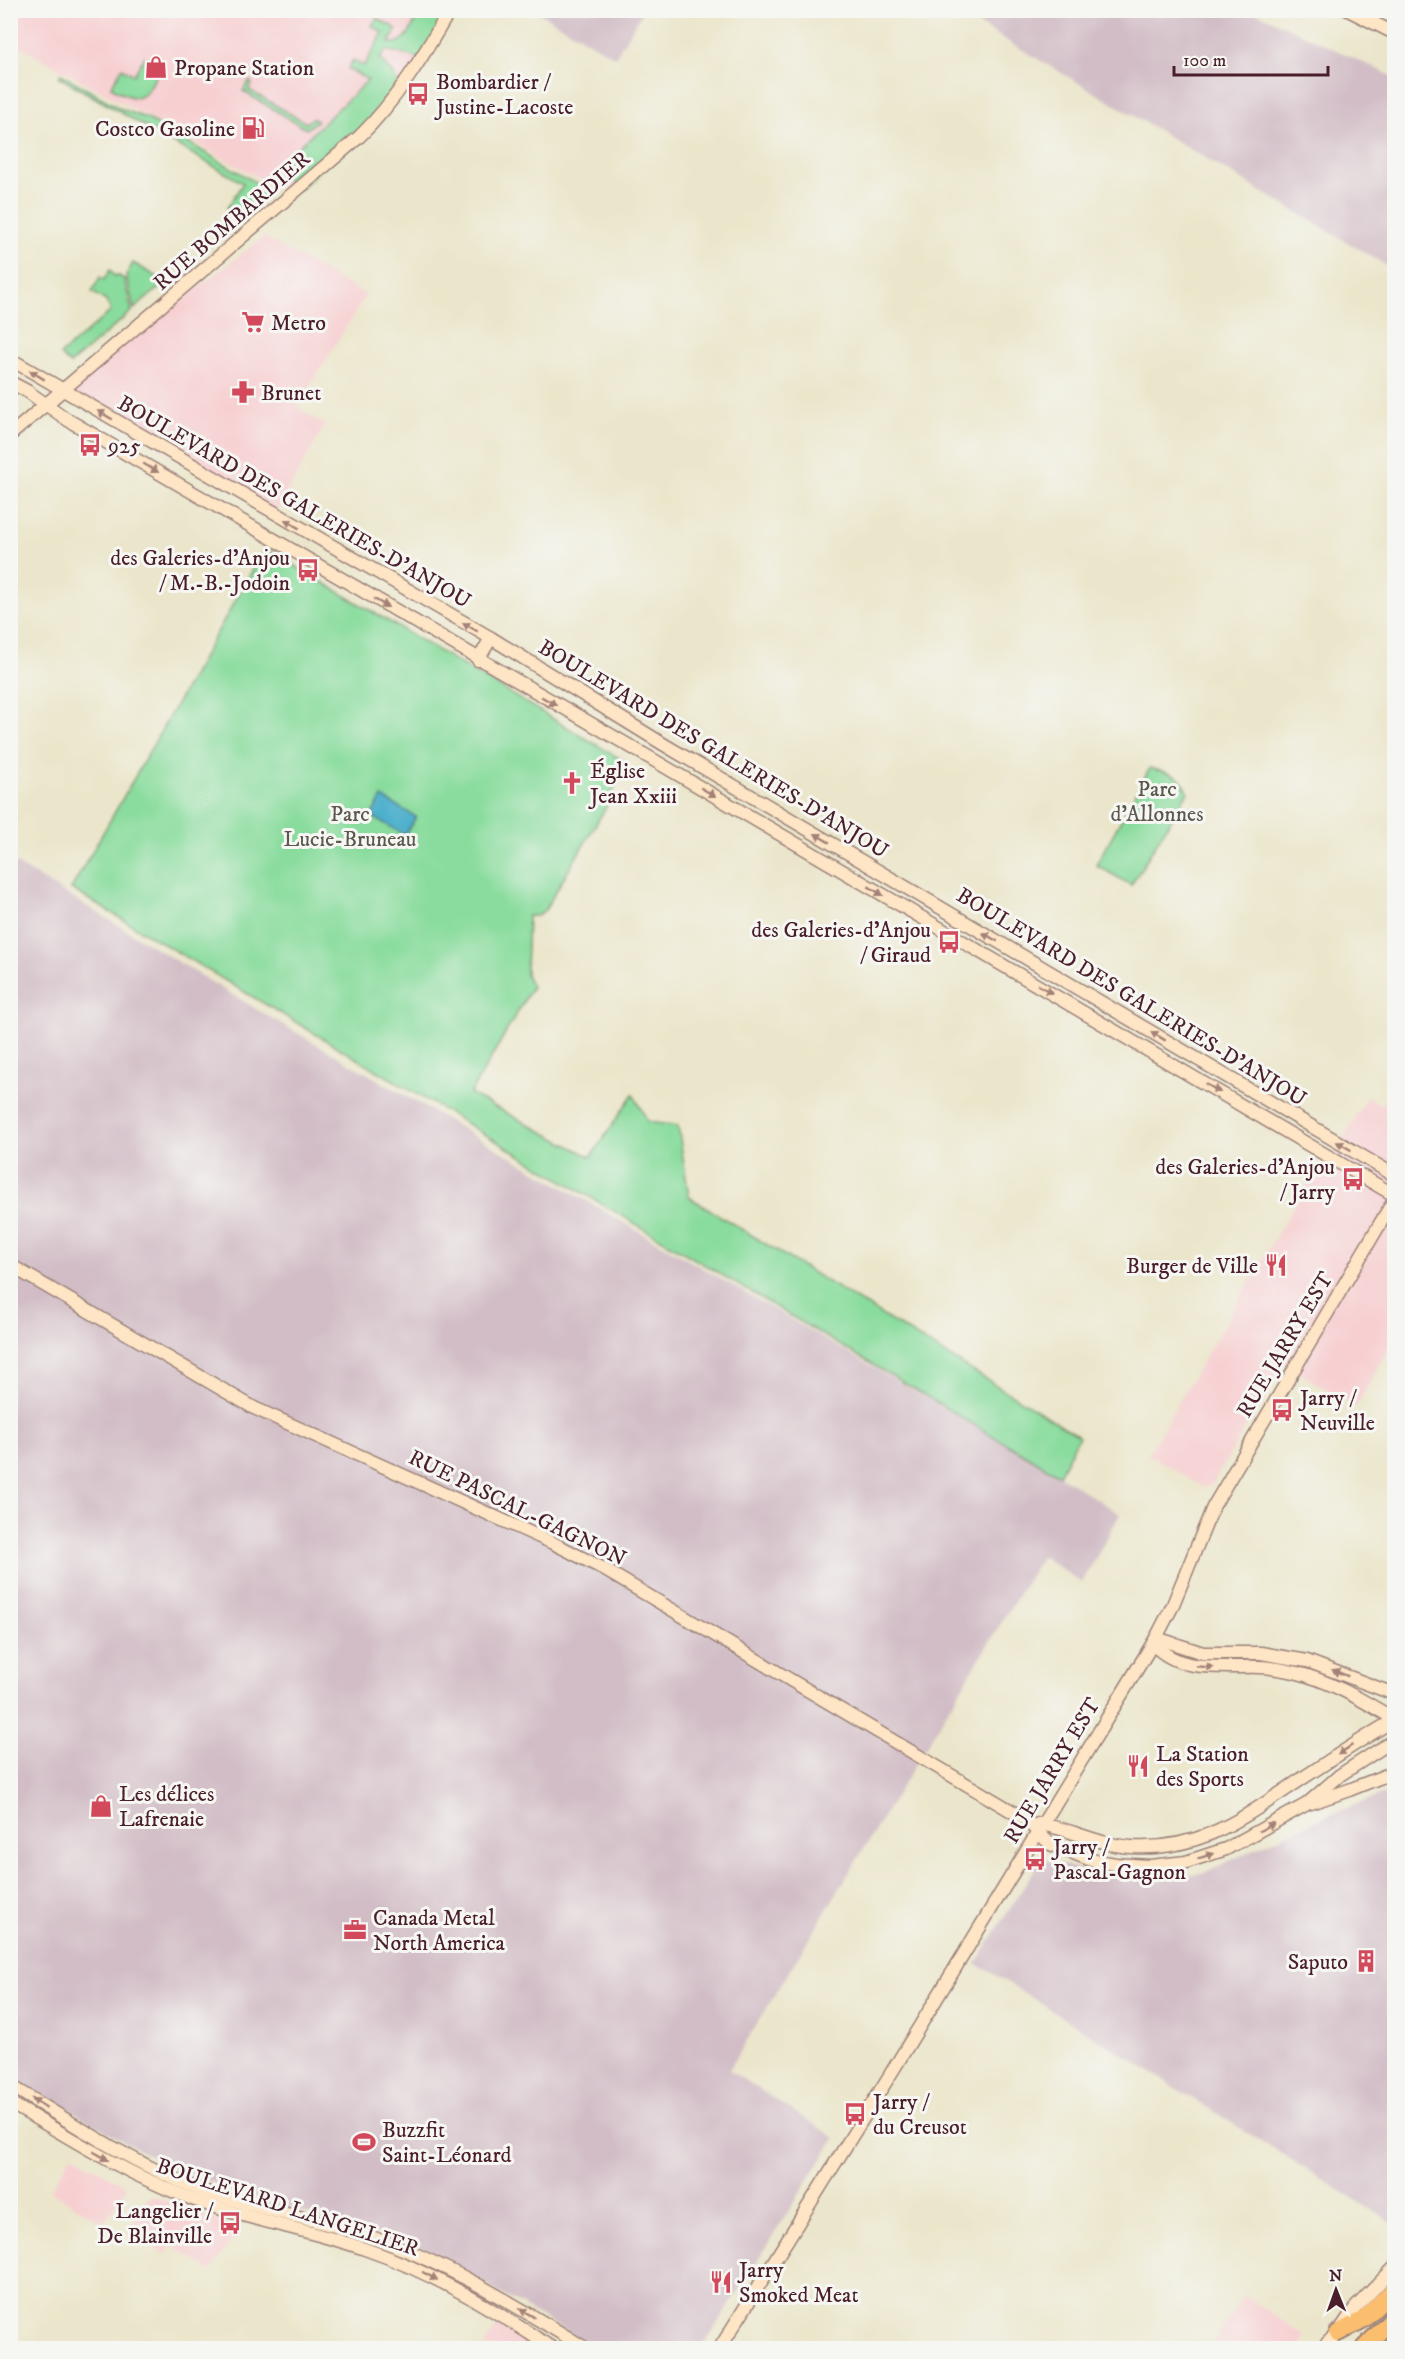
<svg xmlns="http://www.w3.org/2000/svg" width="1405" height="2359" font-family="'IM FELL DW Pica',serif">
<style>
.built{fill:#f7cfd1}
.industrial{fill:#d2bdc6}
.green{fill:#89dc9d;stroke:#6a7e64;stroke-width:1.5}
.water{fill:#4db0cc;stroke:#4c687c;stroke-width:1.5}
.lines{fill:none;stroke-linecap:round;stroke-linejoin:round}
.secondary-casing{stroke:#9a827b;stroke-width:15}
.highway-casing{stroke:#9a827b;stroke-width:20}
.secondary{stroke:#fde5c5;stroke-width:12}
.highway{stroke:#fbbe6e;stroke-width:16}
.oneway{fill:#a48278}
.labels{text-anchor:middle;stroke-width:6;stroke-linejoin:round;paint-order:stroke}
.poi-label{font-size:22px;fill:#4a1f2b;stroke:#f6f6f2;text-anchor:start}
.street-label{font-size:22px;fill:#4a1f2b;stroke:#f6f6f2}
.park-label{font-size:22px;fill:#5d584d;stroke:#f6f6f2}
</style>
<rect width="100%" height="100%" fill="#f6f6f2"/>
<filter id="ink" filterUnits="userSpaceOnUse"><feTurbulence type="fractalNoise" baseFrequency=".0167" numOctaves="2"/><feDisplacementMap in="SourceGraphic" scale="12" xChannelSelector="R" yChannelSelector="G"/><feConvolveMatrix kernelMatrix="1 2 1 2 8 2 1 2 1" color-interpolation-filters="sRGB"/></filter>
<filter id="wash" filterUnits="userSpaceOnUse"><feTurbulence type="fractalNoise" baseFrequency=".008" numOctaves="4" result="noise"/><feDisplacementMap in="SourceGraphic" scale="24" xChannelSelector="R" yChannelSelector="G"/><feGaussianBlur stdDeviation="1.35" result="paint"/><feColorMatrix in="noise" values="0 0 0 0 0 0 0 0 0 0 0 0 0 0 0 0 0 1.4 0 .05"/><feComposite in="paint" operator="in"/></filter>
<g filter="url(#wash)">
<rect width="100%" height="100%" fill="#ebe6cb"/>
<g class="built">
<path d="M 11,11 L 450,11 L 421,59 L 300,189 L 266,182 L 11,42 Z"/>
<path d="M 264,237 L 366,295 L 297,407 L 325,425 L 275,514 L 63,391 Z"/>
<path d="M 1394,1084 L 1394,1339 L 1356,1407 L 1283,1363 L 1212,1485 L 1203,1487 L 1148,1454 L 1315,1170 L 1328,1166 L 1367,1097 L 1382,1105 Z"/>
<path d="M 72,2154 L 125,2185 L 126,2188 L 104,2223 L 50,2191 Z"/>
<path d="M 153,2196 L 233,2227 L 234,2235 L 212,2271 L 172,2245 L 166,2254 L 127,2231 L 147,2199 Z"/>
<path d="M 1244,2295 L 1302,2334 L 1305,2337 L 1300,2348 L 1210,2348 Z"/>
<path d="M 497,2325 L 534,2348 L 483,2348 Z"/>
</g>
<g class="industrial">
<path d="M 536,11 L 643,11 L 615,57 Z"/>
<path d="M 957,11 L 1253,11 L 1394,77 L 1394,270 Z"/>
<path d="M 10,860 L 261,1012 L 1059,1475 L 1120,1514 L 1082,1583 L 1042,1556 L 729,2070 L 835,2138 L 702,2348 L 595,2348 L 415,2244 L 245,2196 L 163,2163 L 11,2078 Z"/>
<path d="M 1394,1790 L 1394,2224 L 976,1963 L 1041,1859 L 1106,1876 L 1156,1880 L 1206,1872 L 1312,1822 Z"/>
</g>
<g class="green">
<path d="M 419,11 L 450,11 L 421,59 L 386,50 L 380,59 L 394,75 L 400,90 L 300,189 L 279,174 L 292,153 L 368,80 L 348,69 L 353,60 L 364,66 L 383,33 L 372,26 L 377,18 L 397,29 L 389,43 C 408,45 413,25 419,11 Z"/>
<path d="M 144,57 L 161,67 C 144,96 145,108 111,87 L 122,68 L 134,75 Z"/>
<path d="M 61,74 L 119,108 L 148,119 L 257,183 L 263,189 L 266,197 L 236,221 L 227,208 L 243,183 L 59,77 Z"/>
<path d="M 249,81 L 252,83 L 249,90 L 306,123 L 313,118 L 317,121 L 306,129 L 243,91 Z"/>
<path d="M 133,263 L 166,282 L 134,309 L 126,276 Z"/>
<path d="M 110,270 L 114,276 L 119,276 L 124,279 L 132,311 L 70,364 L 60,355 L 111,311 L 106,301 L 92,292 L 100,277 L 104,280 Z"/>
<path d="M 270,551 L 624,761 L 609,802 L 545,910 L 537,916 L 528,916 L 526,974 L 532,987 L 470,1094 L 591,1157 L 633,1094 L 648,1122 L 678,1126 L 689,1197 L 1079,1436 L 1059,1475 L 71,889 L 263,552 Z"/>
<path d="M 1150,768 C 1167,774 1180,771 1188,792 L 1131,885 L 1096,865 Z"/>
</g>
<path class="water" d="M 382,797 L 416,817 L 405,835 L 371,816 Z"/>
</g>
<g filter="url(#ink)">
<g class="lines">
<g class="secondary-casing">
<g id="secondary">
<path d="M 1348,10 L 1394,33"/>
<path d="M 10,359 L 491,638 L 663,744 L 1394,1175"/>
<path d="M 10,382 L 27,391 L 68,420 L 640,752 L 1394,1195"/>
<path d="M 10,435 L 359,137 C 397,100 423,56 450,10"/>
<path d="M 478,660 L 491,638"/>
<path d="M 10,1265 L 254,1408 L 555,1544 L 600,1567 L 1025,1819 L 1050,1844 L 1091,1860 L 1116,1864 L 1150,1866 L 1186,1862 L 1226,1849 L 1307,1804 L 1340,1775 L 1394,1740"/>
<path d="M 1156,1638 L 1203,1653 L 1261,1653 L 1307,1661 L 1394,1694"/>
<path d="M 1153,1644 C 1178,1670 1209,1667 1243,1667 C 1260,1666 1277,1668 1294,1672 C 1331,1681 1362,1700 1394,1719"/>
<path d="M 1311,1803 L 1349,1790 L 1394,1772"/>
<path d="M 1038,1824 C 1070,1828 1098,1845 1131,1847 C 1199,1851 1240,1820 1294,1784 C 1327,1762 1360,1740 1394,1720"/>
<path d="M 10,2085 C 71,2123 134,2164 201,2190 C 255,2210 313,2217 368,2236 C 446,2262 515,2305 585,2348"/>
<path d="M 10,2103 C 67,2136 121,2171 182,2195 C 241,2219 305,2228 365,2249 C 432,2272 493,2309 552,2348"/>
<path d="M 720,2348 L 890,2075 L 1156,1638 L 1172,1607 L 1213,1507 L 1394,1200"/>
<path d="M 1322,2348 L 1338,2333 L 1355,2308 L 1394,2268"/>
</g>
</g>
<g class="highway-casing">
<g id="highway">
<path d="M 1338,2333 L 1364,2319 L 1394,2289"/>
<path d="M 1364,2348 L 1394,2317"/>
<path d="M 1393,2348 L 1394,2347"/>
</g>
</g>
<use href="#secondary" class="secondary"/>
<use href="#highway" class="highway"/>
</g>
<defs><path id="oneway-solid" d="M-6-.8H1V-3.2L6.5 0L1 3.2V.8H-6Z" transform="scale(1.5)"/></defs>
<g class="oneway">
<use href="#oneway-solid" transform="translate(37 375) rotate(-149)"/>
<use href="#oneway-solid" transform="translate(105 415) rotate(-150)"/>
<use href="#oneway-solid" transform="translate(151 468) rotate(30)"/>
<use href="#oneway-solid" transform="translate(292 524) rotate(-149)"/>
<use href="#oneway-solid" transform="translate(381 603) rotate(30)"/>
<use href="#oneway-solid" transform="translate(470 627) rotate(-150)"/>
<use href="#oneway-solid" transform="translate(549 701) rotate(30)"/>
<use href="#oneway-solid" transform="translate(708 792) rotate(30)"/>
<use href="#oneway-solid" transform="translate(822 838) rotate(-149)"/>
<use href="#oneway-solid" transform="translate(876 891) rotate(31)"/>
<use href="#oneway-solid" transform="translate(990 937) rotate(-150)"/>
<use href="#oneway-solid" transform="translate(1045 989) rotate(30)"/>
<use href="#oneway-solid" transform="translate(1158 1036) rotate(-149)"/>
<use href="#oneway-solid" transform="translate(1213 1088) rotate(30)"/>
<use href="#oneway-solid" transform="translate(1344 1146) rotate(-150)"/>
<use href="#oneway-solid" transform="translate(1205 1667) rotate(5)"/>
<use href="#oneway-solid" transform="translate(1340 1673) rotate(-158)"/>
<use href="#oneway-solid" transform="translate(1345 1750) rotate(146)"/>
<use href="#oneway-solid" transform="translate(1267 1827) rotate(-29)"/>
<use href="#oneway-solid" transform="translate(1206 1856) rotate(-17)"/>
<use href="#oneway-solid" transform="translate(39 2103) rotate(-148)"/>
<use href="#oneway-solid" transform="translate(101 2156) rotate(30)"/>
<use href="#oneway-solid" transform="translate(430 2276) rotate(28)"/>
<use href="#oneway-solid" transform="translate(527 2313) rotate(-149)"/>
</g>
</g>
<defs>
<g id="shop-bare" transform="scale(1.8)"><path d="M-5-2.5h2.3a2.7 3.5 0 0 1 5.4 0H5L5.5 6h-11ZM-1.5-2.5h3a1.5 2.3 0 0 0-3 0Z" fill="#d1495b" stroke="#f6f6f2" stroke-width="2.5" paint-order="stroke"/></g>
<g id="bus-bare" transform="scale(1.8)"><path d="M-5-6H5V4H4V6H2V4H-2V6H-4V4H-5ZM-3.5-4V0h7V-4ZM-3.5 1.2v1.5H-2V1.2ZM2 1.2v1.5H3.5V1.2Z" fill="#d1495b" stroke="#f6f6f2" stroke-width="2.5" paint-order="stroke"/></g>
<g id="fuel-bare" transform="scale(1.8)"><path d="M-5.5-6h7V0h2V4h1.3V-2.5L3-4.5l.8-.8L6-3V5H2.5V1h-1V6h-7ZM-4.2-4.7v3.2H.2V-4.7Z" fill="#d1495b" stroke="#f6f6f2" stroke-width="2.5" paint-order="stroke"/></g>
<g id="supermarket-bare" transform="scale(1.8)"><path d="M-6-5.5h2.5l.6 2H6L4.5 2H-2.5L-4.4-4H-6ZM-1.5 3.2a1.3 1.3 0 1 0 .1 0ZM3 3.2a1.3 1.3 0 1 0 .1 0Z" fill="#d1495b" stroke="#f6f6f2" stroke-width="2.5" paint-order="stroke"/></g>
<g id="pharmacy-bare" transform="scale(1.8)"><path d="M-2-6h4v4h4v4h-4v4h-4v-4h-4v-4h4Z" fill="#d1495b" stroke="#f6f6f2" stroke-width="2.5" paint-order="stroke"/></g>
<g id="church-bare" transform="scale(1.8)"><path d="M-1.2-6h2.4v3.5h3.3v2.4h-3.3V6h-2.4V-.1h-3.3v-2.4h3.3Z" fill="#d1495b" stroke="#f6f6f2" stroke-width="2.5" paint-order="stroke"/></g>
<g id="restaurant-bare" transform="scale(1.8)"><path d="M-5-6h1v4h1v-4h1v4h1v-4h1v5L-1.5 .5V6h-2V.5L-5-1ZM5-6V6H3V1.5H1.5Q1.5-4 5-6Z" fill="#d1495b" stroke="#f6f6f2" stroke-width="2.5" paint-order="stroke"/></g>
<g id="office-bare" transform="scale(1.8)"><path d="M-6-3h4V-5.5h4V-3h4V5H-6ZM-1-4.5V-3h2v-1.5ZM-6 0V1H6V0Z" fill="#d1495b" stroke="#f6f6f2" stroke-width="2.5" paint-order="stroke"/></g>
<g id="building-bare" transform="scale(1.8)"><path d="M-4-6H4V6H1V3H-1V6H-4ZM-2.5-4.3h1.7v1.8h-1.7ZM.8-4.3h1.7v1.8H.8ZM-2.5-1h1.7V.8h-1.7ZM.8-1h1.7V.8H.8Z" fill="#d1495b" stroke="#f6f6f2" stroke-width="2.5" paint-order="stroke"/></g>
<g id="stadium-bare" transform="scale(1.8)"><path d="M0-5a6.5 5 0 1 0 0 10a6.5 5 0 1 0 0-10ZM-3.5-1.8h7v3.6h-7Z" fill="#d1495b" stroke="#f6f6f2" stroke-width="2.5" paint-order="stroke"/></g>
</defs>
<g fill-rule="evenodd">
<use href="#shop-bare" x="156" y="67"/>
<use href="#bus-bare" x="418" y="94"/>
<use href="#fuel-bare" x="253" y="128"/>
<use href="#supermarket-bare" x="253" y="322"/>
<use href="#pharmacy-bare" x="243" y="392"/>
<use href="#bus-bare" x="90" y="445"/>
<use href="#bus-bare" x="308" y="570"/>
<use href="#church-bare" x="572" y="783"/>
<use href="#bus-bare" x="949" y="942"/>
<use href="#bus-bare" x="1353" y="1179"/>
<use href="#restaurant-bare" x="1276" y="1265"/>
<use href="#bus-bare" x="1282" y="1410"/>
<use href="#restaurant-bare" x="1138" y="1766"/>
<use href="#shop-bare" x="101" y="1806"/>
<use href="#bus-bare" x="1035" y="1859"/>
<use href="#office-bare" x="355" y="1930"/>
<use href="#building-bare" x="1366" y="1961"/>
<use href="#bus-bare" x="855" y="2114"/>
<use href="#stadium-bare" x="364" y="2142"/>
<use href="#bus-bare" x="230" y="2223"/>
<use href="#restaurant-bare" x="721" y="2282"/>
</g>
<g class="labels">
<g class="poi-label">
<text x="174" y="75">Propane Station</text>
<text x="436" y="89">Bombardier /<tspan x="436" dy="25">Justine-Lacoste</tspan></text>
<text x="235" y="136" text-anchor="end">Costco Gasoline</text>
<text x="271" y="330">Metro</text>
<text x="261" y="400">Brunet</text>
<text x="108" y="453">925</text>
<text x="290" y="565" text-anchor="end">des Galeries-d'Anjou<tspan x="290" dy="25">/ M.-B.-Jodoin</tspan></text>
<text x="590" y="778">Église<tspan x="590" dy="25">Jean Xxiii</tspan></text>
<text x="931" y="937" text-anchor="end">des Galeries-d'Anjou<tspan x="931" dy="25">/ Giraud</tspan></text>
<text x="1335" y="1174" text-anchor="end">des Galeries-d'Anjou<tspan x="1335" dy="25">/ Jarry</tspan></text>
<text x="1258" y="1273" text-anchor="end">Burger de Ville</text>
<text x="1300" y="1405">Jarry /<tspan x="1300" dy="25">Neuville</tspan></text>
<text x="1156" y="1761">La Station<tspan x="1156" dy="25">des Sports</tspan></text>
<text x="119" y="1801">Les délices<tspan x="119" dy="25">Lafrenaie</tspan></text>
<text x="1053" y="1854">Jarry /<tspan x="1053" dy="25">Pascal-Gagnon</tspan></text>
<text x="373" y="1925">Canada Metal<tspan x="373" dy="25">North America</tspan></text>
<text x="1348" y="1969" text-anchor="end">Saputo</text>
<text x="873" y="2109">Jarry /<tspan x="873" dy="25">du Creusot</tspan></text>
<text x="382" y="2137">Buzzfit<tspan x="382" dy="25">Saint-Léonard</tspan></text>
<text x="212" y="2218" text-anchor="end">Langelier /<tspan x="212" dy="25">De Blainville</tspan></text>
<text x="739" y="2277">Jarry<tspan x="739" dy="25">Smoked Meat</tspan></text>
</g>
<g class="street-label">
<text transform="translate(231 220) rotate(-41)" y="8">RUE BOMBARDIER</text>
<text transform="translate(295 501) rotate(30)" y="8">BOULEVARD DES GALERIES-D'ANJOU</text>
<text transform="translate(714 748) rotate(31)" y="8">BOULEVARD DES GALERIES-D'ANJOU</text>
<text transform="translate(1132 996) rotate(31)" y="8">BOULEVARD DES GALERIES-D'ANJOU</text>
<text transform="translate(1284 1344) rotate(-59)" y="8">RUE JARRY EST</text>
<text transform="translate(518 1507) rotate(26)" y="8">RUE PASCAL-GAGNON</text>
<text transform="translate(1051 1770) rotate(-59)" y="8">RUE JARRY EST</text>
<text transform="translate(288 2206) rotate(18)" y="8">BOULEVARD LANGELIER</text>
</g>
<g class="park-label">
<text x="1157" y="796">Parc<tspan x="1157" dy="25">d'Allonnes</tspan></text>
<text x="350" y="821">Parc<tspan x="350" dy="25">Lucie-Bruneau</tspan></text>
</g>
</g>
<rect width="1405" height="2359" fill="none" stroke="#f6f6f2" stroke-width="36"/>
<g transform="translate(1336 2290) rotate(359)" stroke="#f6f6f2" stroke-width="4.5" paint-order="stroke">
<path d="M0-4.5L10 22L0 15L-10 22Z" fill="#4a1f2b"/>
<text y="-9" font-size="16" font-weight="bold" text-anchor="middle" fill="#4a1f2b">N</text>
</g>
<path d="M1174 66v9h154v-9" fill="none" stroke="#4a1f2b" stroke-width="3"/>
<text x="1183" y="66" font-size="18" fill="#4a1f2b" stroke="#f6f6f2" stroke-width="4.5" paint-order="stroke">100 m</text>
</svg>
